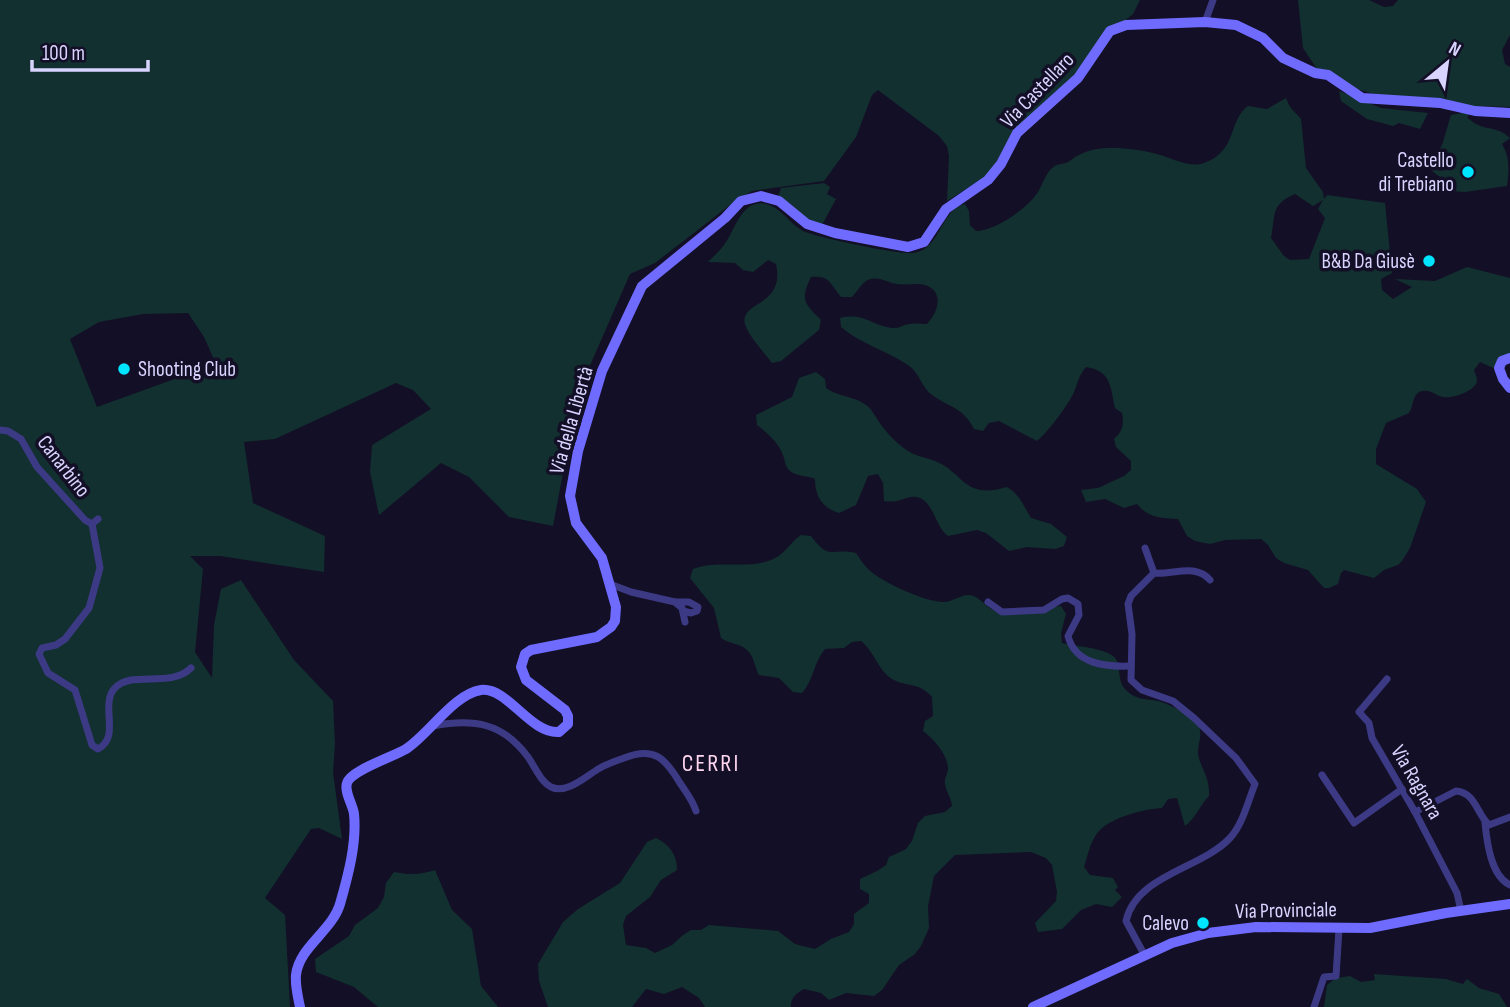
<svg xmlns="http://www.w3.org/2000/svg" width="1510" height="1007" font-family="'Sofia Sans Condensed',sans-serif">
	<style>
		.green { fill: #12302f; fill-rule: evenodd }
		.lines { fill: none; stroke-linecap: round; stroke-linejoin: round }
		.street { stroke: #3d3a85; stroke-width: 7 }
		.secondary { stroke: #6f6bff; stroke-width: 10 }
		.poi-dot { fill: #00e5ff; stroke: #130f26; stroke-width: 2.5 }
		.labels { text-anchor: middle; stroke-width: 7; stroke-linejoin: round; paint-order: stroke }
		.street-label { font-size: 21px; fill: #d9d4ff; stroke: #130f26 }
		.poi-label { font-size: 21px; fill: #d9d4ff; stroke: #130f26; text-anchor: end }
		.quarter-label { font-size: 24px; letter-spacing: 2px; fill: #ffd6f0; stroke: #130f26 }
	</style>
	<rect width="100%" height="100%" fill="#130f26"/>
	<!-- green -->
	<g class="green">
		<path d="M0 0H1140L1133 14 1117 27 985 177 947 201 949 156 947 146 939 136 878 90 872 95 856 137 824 181 752 191 734 202 655 263 630 274 578 393 553 526 509 517 469 477 441 463 379 515 370 472 372 445 431 409 413 390 396 383 275 439 244 442 253 503 325 536 324 572 220 556H190L203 569 195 652 212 678 214 625 221 589 241 580 294 660 333 701 335 744 333 772 342 839 319 828 311 829 265 898 285 915 290 1007H0ZM188 313 204 337 216 364 97 407 70 339 99 322 143 314Z"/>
		<path d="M1298 0H1369L1384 7 1393 6 1398 0H1510V35L1502 50 1505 64 1510 67V107L1478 106 1467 117C1483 133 1496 124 1510 138L1502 144C1510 157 1509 170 1507 186L1465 192 1434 190 1440 177 1428 168 1442 145 1451 115 1472 111 1373 94 1339 83 1317 69 1303 48Z"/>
		<polygon points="1339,91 1381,108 1428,113 1420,129 1399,123 1393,126 1367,119 1341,101"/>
		<path d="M1286 98 1290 107 1301 119 1306 168 1323 192 1324 199 1327 195 1385 203 1392 273 1381 279 1382 290 1393 299 1412 287 1395 279 1435 281 1467 267 1510 278V355L1493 368 1480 362 1474 370C1475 373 1477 377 1477 381 1476 391 1452 399 1443 397 1437 396 1430 389 1422 391 1412 393 1414 406 1409 413L1386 423 1376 449V464L1417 489 1426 502 1410 548 1402 561 1398 565 1384 570 1374 578 1344 570 1341 573 1338 584 1329 588H1324L1308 570 1284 563 1276 558 1268 545 1261 539 1225 540 1210 544 1195 541 1187 536 1178 519C1161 518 1148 518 1137 504L1124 508 1105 499 1086 502 1081 490 1098 488 1124 476 1131 470V461L1116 447 1114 439C1123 431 1124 425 1122 413L1115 408C1110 387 1112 371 1086 367 1079 375 1078 382 1074 392 1069 404 1048 432 1037 441L999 421 989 423 983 431 974 429C963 407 950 408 932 395 921 387 920 373 908 365 887 351 861 344 841 327L840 318C865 312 873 327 894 328 901 328 904 324 910 324 916 323 922 324 927 324 940 310 945 287 919 284 912 284 904 285 897 284 888 283 881 277 871 279 862 281 858 291 852 297H841C830 284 830 275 811 277 800 300 804 303 821 320L819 330 781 361 772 363C765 354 750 337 746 327 735 300 786 309 776 264L768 260 753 272 743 270 735 263 708 262C714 256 721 250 726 242 733 231 738 215 749 207 755 203 763 202 769 205 783 210 790 224 803 231 815 237 900 255 913 253 941 250 940 209 965 204L969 211 970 225 976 231C995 231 1028 208 1038 192 1043 184 1046 171 1055 166 1058 164 1062 164 1066 163 1071 161 1074 157 1079 155 1098 144 1132 148 1153 153 1168 156 1189 169 1204 163 1238 151 1228 120 1248 106L1267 109ZM1295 194 1313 206 1323 200 1318 209 1325 218 1309 259 1290 260 1284 256 1271 238C1276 214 1270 205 1295 194Z"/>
		<path d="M824 183 830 187 827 194 836 199 822 225C808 223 802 215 793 206 789 203 783 200 778 197L781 188Z"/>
		<path d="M816 372 825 379 826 388C839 397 854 396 866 405 872 409 872 412 876 417 882 428 895 442 905 449 914 456 925 457 935 461 965 473 963 500 1007 487 1020 495 1023 505 1031 518L1051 524 1067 537 1064 546 1055 549 1027 547 1009 551 986 533 977 530 948 536C935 527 934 501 917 497 906 495 900 504 884 501L883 483 878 474 868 476 856 505 839 513C822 508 815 496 815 479 807 475 795 477 789 470 785 466 785 460 783 455 778 442 767 433 757 425L756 415 792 397 799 378Z"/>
		<path d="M801 535 811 536C830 562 832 547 856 553 860 559 864 565 869 570 882 582 925 602 943 602 952 602 960 595 969 595 980 596 986 608 996 611 1011 616 1044 608 1061 606L1066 614 1061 633 1062 643C1075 647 1111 647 1117 661 1121 671 1117 682 1127 691 1136 700 1147 699 1158 701 1171 705 1192 715 1199 727 1203 736 1197 745 1198 754 1201 770 1210 776 1209 796 1200 805 1196 818 1185 826L1177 798 1168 799 1162 808C1144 809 1112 817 1099 831 1090 841 1088 855 1084 867L1090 875 1113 878 1118 887 1115 890 1122 897 1112 907 1096 904 1081 910 1062 929 1038 932 1035 923 1056 901 1057 892 1052 865 1046 858 1031 852 955 855 934 876 928 906 929 928 921 946 915 954 899 965 882 990 874 996 846 993 829 1000 821 993 804 989C797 993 790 998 791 1007H705L699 998 682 987 664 994 646 989 632 1007H548L539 981 538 964 563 922 578 909 620 883 647 842 656 838C670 845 677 855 677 870L661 880 650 897 626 916 623 925 626 945 646 948 655 953 672 945 683 935 691 930H701L709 925 778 931 795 944 815 949 831 939 849 932 854 924V914L869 903V894L860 889V879L877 871 886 865 889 857 906 849 912 841 918 823 925 816 945 812 952 806C951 797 946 792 945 784 944 778 948 774 948 768 947 754 934 739 923 731L925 721 933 716 932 697C918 681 908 688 892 679 878 670 874 651 861 641L852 642 844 648 825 649C813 663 814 680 802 693L793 692 779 678 759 675C755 668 754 656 747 650 740 643 729 644 721 638L714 608 690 578 693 569C718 559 745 570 771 560 785 555 790 542 801 535Z"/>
		<path d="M435 870 452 910 472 929 481 986 498 1007H378L354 987 316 972 315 959 349 936 355 925 378 908 384 897 386 883 394 872C409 875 420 875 435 870Z"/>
		<polygon points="1374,974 1446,979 1463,984 1467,979 1479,988 1499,994 1507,1007 1324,1007 1327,985 1336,978 1350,976 1361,982 1375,980"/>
	</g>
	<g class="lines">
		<!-- street -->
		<g class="street">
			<polyline points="1205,22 1213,0"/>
			<polyline points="0,430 8,431 21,439 37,467 85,520 92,524 98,519"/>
			<path d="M92 524 100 568 89 608 65 639 56 645 42 648 39 654 48 673 75 690 92 745 98 749C121 737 100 706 114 689 131 669 170 689 191 668"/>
			<path d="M1145 548 1154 573 1131 596 1128 604 1132 634 1131 680 1142 690 1173 701 1194 718 1236 758 1255 784C1248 801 1243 824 1230 838 1201 869 1136 875 1126 921L1145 956"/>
			<path d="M1154 573C1173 575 1195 563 1210 580"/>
			<polyline points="610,584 631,592 675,602 682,608 685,622"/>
			<polyline points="676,602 689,602 698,607 697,611 691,613 683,611"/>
			<path d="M988 602 1002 612 1044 610 1062 599 1068 598 1078 604 1079 615 1068 636C1075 664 1105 667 1130 666"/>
			<polyline points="1387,679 1359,712 1369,723 1372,738 1415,812 1457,893 1461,911"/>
			<path d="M433 726C474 718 503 723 528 757 535 767 540 781 551 787 567 795 587 775 600 768 607 764 616 761 624 758 654 746 665 758 680 783 686 792 693 801 696 811"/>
			<polyline points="1322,775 1354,823 1402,789"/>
			<path d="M1415 812 1456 791C1476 793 1476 813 1489 825L1510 817"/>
			<path d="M1485 823C1487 843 1491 876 1510 885"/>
			<polyline points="1314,1007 1324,977 1336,976 1339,929"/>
		</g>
		<!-- secondary -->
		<g class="secondary">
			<polyline points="1510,358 1502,361 1499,368 1503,379 1510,388"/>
			<path d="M300 1007C298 997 295 986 296 975 299 947 332 931 340 904 348 876 357 843 354 814 353 805 344 792 347 783 351 770 393 757 406 749 429 734 454 694 481 690 508 687 530 734 559 732L568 724V716L565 710 526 680 521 667 525 654 531 650 597 637 611 627 615 621 616 607 602 558 576 523 570 496 578 451 602 371 642 286 725 218 741 201 761 196 779 201 807 224 835 233 908 247 924 242 946 209 988 180 1001 164 1017 133 1078 78 1110 31 1126 25 1205 22 1236 25 1263 38 1283 58 1315 73 1328 75 1362 98 1440 103 1475 111 1510 113"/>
			<polyline points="1033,1007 1172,943 1208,933 1256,927 1370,928 1446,913 1510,904"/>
		</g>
	</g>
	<!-- markers -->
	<g class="poi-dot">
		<circle cx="1468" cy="172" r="7"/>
		<circle cx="1429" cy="261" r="7"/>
		<circle cx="124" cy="369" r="7"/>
		<circle cx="1203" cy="923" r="7"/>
	</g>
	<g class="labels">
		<!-- street labels -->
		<g class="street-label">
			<text transform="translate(1037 90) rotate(-46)" y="7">Via Castellaro</text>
			<text transform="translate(571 420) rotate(-74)" y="7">Via della Libertà</text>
			<text transform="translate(64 466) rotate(52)" y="7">Canarbino</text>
			<text transform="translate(1417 782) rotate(60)" y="7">Via Ragnara</text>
			<text transform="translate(1286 910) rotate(-1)" y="7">Via Provinciale</text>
		</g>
		<!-- poi labels -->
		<g class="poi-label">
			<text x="1454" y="167">Castello<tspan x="1454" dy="24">di Trebiano</tspan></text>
			<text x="1415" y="268">B&amp;B Da Giusè</text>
			<text x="138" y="376" text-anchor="start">Shooting Club</text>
			<text x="1189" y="930">Calevo</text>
		</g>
		<!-- quarter labels -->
		<g class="quarter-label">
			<text x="711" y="771">CERRI</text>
		</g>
	</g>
	<!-- north arrow -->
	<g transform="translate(1447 63) rotate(29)" stroke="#130f26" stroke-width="5" paint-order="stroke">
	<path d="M0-5L12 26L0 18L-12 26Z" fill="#d9d4ff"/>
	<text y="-10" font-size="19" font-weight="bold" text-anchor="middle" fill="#d9d4ff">N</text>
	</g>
	<!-- scale -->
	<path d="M32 60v10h116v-10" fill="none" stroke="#d9d4ff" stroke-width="3.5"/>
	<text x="42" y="60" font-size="21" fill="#d9d4ff" stroke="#130f26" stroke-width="5" paint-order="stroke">100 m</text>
</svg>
